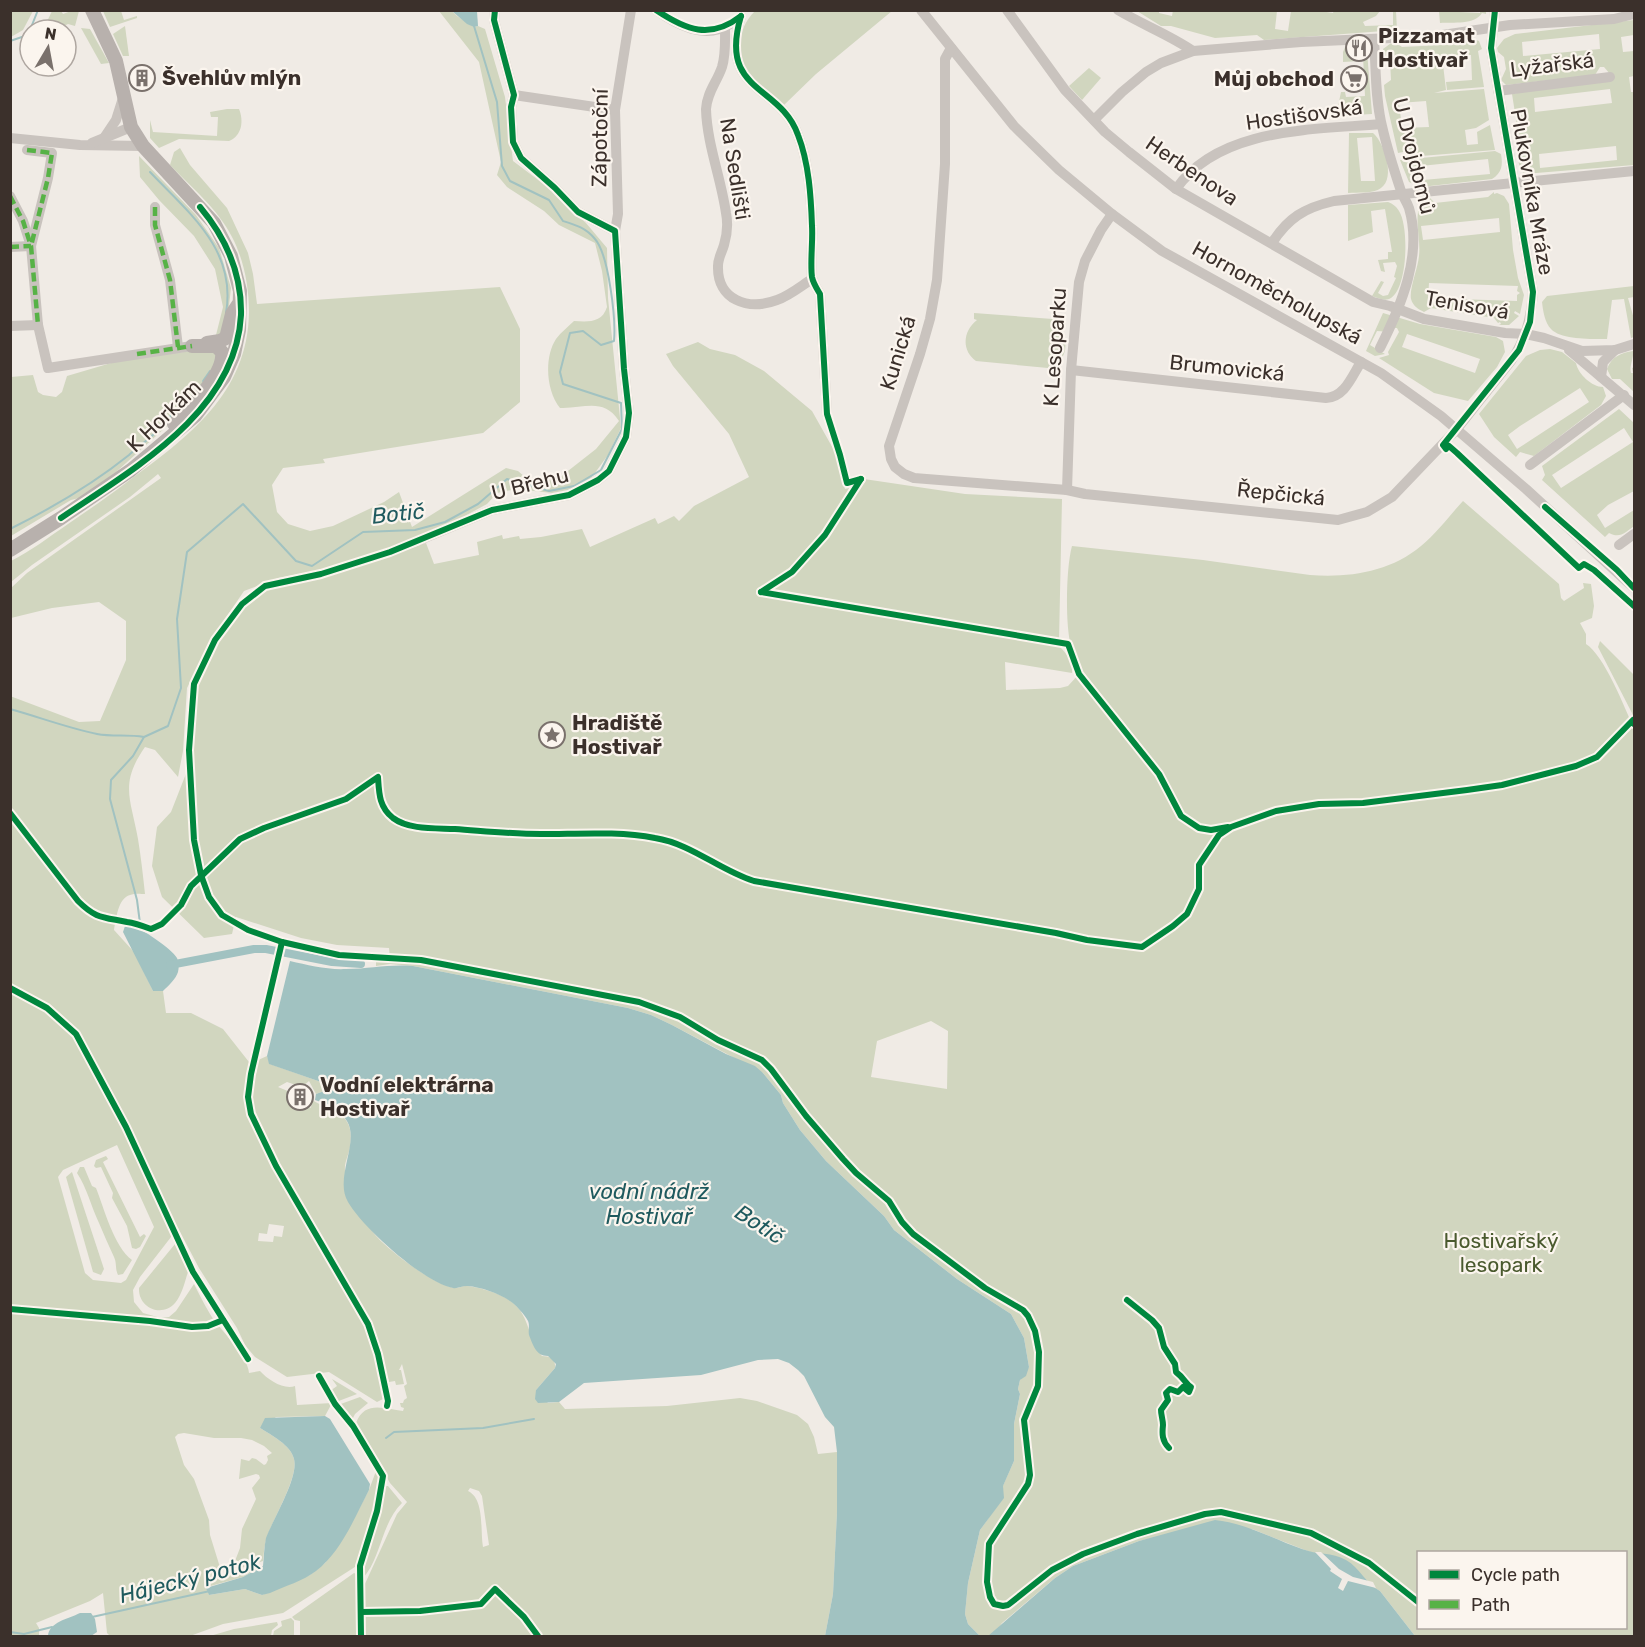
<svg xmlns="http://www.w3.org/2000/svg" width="1645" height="1647" font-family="Rubik,sans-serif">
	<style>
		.green { fill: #d1d6bf; fill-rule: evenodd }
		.water { fill: #a1c2c1 }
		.pier { fill: #f0ebe5 }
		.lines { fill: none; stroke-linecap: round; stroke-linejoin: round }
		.stream { stroke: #a1c2c1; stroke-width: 2 }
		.canal { stroke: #a1c2c1; stroke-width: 8 }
		.minor { stroke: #c9c3be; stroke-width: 10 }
		.major { stroke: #b8b1ad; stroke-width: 14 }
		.quiet { stroke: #57b246; stroke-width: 4.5; stroke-dasharray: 9 4.5; stroke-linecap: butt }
		.cycleway-casing { stroke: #fbf5ee; stroke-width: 10 }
		.cycleway { stroke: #00873e; stroke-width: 6 }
		.labels { text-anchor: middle; stroke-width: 4.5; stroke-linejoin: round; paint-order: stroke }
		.poi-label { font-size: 21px; font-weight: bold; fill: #3b302b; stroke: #fbf5ee; text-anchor: start }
		.street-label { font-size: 21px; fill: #3b302b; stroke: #fbf5ee }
		.park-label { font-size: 21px; fill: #4a5a2e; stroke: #fbf5ee }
		.water-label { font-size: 22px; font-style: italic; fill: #1f5a5e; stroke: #fbf5ee }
	</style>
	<rect width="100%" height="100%" fill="#f0ebe5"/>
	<!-- green -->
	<g class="green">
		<polygon points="11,10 33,11 23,30 11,37"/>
		<polygon points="1173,10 1277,11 1275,29 1288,31 1291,11 1320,11 1333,13 1334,10 1380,11 1376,16 1363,22 1365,26 1393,25 1393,11 1396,11 1397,30 1264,40 1257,35 1215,38 1171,26 1161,26 1137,11 1159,11 1159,13 1172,16"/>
		<polygon points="52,11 61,11 63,14 71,11 79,11 75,26 68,24 56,30 43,30"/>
		<polygon points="103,11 121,11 124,20 137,16 137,18 110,27"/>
		<path d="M439 11H452L457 16 474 27 478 26 485 29 505 97 513 161 545 185 586 223 607 248 608 298 621 428 608 455 589 481 573 489 552 493 516 489 497 493 487 504 450 524 404 543 330 568 278 578 244 591 212 638 187 688 183 751 178 777 155 750 145 747C119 784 131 799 138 839 141 857 143 876 145 894 141 894 135 893 130 895 118 898 116 919 114 930L134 952 153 991H163L166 1013H191L223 1029 249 1062C248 1077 244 1093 247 1108 256 1141 277 1169 294 1198 320 1242 344 1286 369 1330L374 1332 255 1120 250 1096 251 1084 257 1071 254 1070 256 1061 267 1056 270 1064 321 1082 333 1089V1091L327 1090 316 1094 309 1081 302 1087 287 1082 278 1087 295 1094 294 1100 311 1108 312 1100C336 1114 355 1113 350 1147 349 1154 344 1163 345 1170 346 1174 370 1228 373 1232 383 1247 438 1288 456 1288 459 1288 462 1286 465 1286 476 1286 503 1294 512 1302 531 1317 527 1339 542 1356 550 1356 556 1359 555 1368L536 1390 548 1403 559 1402 565 1409 667 1406 740 1398 757 1401 797 1415 808 1424 814 1437 818 1454 837 1452V1512L833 1594 825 1636H540L526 1616 496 1587C485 1590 488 1600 471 1604L470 1606 485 1605 494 1594H499L527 1623 536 1636H362L364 1615 406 1613 405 1610 372 1611 362 1605 364 1586 397 1514 407 1502 390 1483 356 1423C365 1400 384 1409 403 1411L404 1408 401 1407 400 1403H403L404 1400 407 1398 404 1386 407 1384 402 1364 399 1370H401L404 1384 396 1385 395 1381 389 1382 380 1351 376 1352 384 1392 383 1399 377 1402 329 1372 287 1377 255 1357 245 1345 237 1328 199 1268 178 1228 140 1277 133 1290 134 1302 143 1313 161 1318 169 1317 176 1311 194 1284C199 1294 204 1304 210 1314 219 1329 248 1355 249 1373L260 1371C268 1380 284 1390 295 1386L297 1405 332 1403 325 1416 276 1417 260 1428C271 1435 291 1445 294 1459 299 1476 273 1519 267 1537 264 1545 264 1553 263 1561L238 1569 235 1561 240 1548 242 1529 256 1499 252 1488 260 1478 259 1475 256 1474 239 1479 241 1459 249 1461 252 1458 256 1459 264 1465 266 1464 268 1460 267 1456 272 1453 264 1446 252 1440 241 1438H214L184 1433 178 1434 175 1437 184 1465 194 1479 209 1520 210 1535 223 1577 263 1566 243 1577 207 1587 209 1595 245 1589 262 1595 310 1575 325 1563 345 1535 369 1490 376 1471C383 1483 375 1492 377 1504L358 1565 283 1613 223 1624 190 1636H110L107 1633 103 1593 90 1601 36 1623 39 1628V1636H11L10 696 79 722 100 721 126 660V621L99 602 52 608 11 618V588L27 573 161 478 158 474 130 497 32 565 11 582V561C31 551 49 537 68 524 88 510 108 497 127 482 187 438 248 394 249 312 249 287 244 260 232 237 218 209 192 188 170 165L174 152 180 148 190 165 227 208 248 253 253 274 257 304 500 287 520 329V402L483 433 323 459 325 463 283 468 272 485 277 512 288 524 310 531 333 526 384 502 399 492 412 527 506 468 518 471 532 483 559 478 596 449 619 421C603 397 584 409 560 408 546 391 544 357 556 339 561 332 568 327 574 321 588 322 602 323 607 307L602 271 595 243 559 225 544 211 507 187 497 175 501 162 479 62ZM117 1145 154 1227 126 1280 121 1283 93 1280 85 1273 58 1177 63 1170ZM269 1224 284 1226 282 1237 274 1236 273 1242 258 1241 259 1233 267 1234ZM470 1488 479 1491 482 1496 489 1545 483 1547C480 1531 485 1499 468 1491Z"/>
		<path d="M755 11H892L816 74 784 105C774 96 756 86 749 74 736 52 737 29 755 11Z"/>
		<path d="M1439 11 1480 13V11H1486V14L1482 13C1475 25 1453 22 1440 23Z"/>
		<path d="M1634 20V35L1621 37 1623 52 1634 51V76L1629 77 1631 92H1634V165L1524 174C1518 166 1517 160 1521 151L1512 94 1610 74 1604 67H1600L1595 75 1506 85 1501 80 1506 69 1504 57 1498 52 1497 48 1504 39 1515 34ZM1599 34 1600 49 1523 56 1522 42ZM1610 89 1612 103 1535 112 1534 98ZM1616 146 1617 160 1540 168 1539 154Z"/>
		<polygon points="125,26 129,56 123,56 113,34"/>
		<polygon points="81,28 90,29 109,63 101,64"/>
		<path d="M1468 37 1479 41 1482 49 1478 51 1484 87 1447 90 1446 82 1472 80 1471 55 1442 56 1446 90 1434 93 1484 89 1489 120 1476 128 1465 130 1467 145 1478 144 1477 132 1490 125 1495 150 1409 157 1408 151 1398 153 1385 96 1384 85 1391 80 1390 61 1383 56V49L1394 41 1402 47 1462 44ZM1426 101 1429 127 1402 128 1399 103Z"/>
		<polygon points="1346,45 1359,45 1367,51 1372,114 1336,116 1341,92 1345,92 1346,97 1365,96 1363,56 1361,56 1360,61 1343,62 1343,52"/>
		<polygon points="1089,68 1101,78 1082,100 1069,86"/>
		<path d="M227 109H239C244 121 242 136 229 141L179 139 159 148 150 138V120L153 132 217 136 218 117H211L210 112Z"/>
		<path d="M1349 133H1373C1384 142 1396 178 1381 188 1373 194 1358 192 1348 193ZM1372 137 1375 181H1361L1357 138Z"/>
		<path d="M1495 151 1501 154C1503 165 1502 173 1492 179L1421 187 1409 182 1400 160ZM1488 159 1490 174 1412 181 1411 167Z"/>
		<polygon points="139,156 196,215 219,248 231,288 226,333 215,339 223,307 215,269 194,236 159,200 140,177"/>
		<path d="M1494 192V194L1497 193 1504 196 1509 204 1513 250 1518 278 1524 295 1520 314 1515 311 1514 313 1519 316 1509 325H1499L1501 324 1500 322 1498 323 1494 318 1431 308 1424 312C1418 309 1413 306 1411 299 1409 289 1418 268 1419 256 1421 239 1414 221 1420 204L1430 198 1435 203 1488 197ZM1499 218 1500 232 1423 240 1421 226ZM1429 283 1518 286 1517 291 1520 293 1517 295V301L1428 298Z"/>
		<path d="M1388 202C1393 204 1396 206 1399 211 1409 226 1408 287 1391 298 1385 302 1378 298 1372 296L1381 281 1384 282 1378 293 1383 296 1388 295 1396 278 1394 277 1397 266 1395 262 1383 263 1385 272 1381 271 1378 260 1388 259V252H1392L1385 209 1371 211 1373 232 1348 241V205Z"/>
		<path d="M1634 286V297L1628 298 1634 319V337L1631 338 1624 299 1612 300 1607 339C1593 339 1561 340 1551 329 1545 323 1543 311 1542 302L1547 296Z"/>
		<path d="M974 313 1066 320V326L1056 325C1071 339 1068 362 1048 368L976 361C961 350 963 331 977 320L974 319Z"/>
		<path d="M1383 313 1420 324 1496 337 1503 341 1505 352 1497 367 1468 401 1434 393 1379 358 1389 355 1388 352 1399 332 1397 328H1393L1391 332 1377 331 1370 345 1385 354 1375 356 1366 351ZM1407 334 1480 359 1475 373 1402 347Z"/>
		<path d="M698 342 710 349 735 355 764 371 812 411 835 452 845 489 854 487 864 479 965 494 1062 499 1059 641 1057 644C1065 652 1074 661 1072 673L1005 662 1006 690 1060 688 1068 686 1079 674 1087 682 1091 683C1081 672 1075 660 1071 646 1065 625 1066 567 1072 546L1203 560 1310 575C1349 578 1390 572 1421 546 1437 533 1449 516 1463 501L1559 584 1561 598 1564 601 1584 588 1583 583 1591 584 1594 606 1592 618 1580 623 1586 634V644C1604 655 1625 708 1634 729V1636H1415L1380 1591 1310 1552 1252 1529 1157 1537 1139 1541 1073 1566 1055 1578 1002 1623 995 1633 988 1636H980L968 1624 965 1614 968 1583 980 1530 988 1519 1014 1461V1424L1020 1394 1018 1389 1020 1380 1029 1367 1024 1338 1011 1314 957 1279 894 1230 884 1216 826 1161 800 1130 783 1103 781 1095 763 1073 672 1025 651 1015 628 1008 413 966 390 964 376 966V960L390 959 389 948 337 945 301 938 236 917 232 934 204 938 162 897 152 866 157 827 171 812 191 761 195 683 224 630 252 595 266 588 342 572 426 543 434 564 479 555 477 542 502 535 503 539 519 536 520 539 541 537 582 529 590 547 655 518 658 524 674 516 679 521 694 506 749 477 729 434 673 366 666 354ZM931 1021 948 1031 947 1089 871 1077 877 1041ZM1418 1552H1626V1628H1418Z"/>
		<polygon points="212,349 221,358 186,409 116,472 79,498 71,500 11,536 11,377 33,375 38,392 43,395 56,397 62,392 67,376 128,358"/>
		<path d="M1550 349 1562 352 1576 363C1578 374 1592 387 1603 387L1606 396 1601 405 1534 456 1520 452 1516 457 1494 437 1479 414 1526 356 1540 350ZM1580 388 1589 402 1517 449 1508 435 1520 426Z"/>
		<path d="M1633 351C1634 359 1629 365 1631 373H1633L1632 368 1634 367 1633 369 1634 392 1620 379H1612L1607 369C1612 356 1621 353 1633 351Z"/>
		<path d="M1619 409 1634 423V491L1608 505 1597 515 1605 528 1634 510V526C1626 532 1620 539 1609 533L1605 537 1542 480 1545 475 1542 466ZM1624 428 1633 442 1561 488 1552 475Z"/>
		<polygon points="1600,641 1634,675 1634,717 1598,647"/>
		<polygon points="106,1156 108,1159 103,1162 140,1237 144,1234 146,1236 140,1247 136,1249 132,1248 127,1226 112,1198 113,1193 101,1167 96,1168 94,1166 96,1160"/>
		<path d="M80 1167H84L92 1186 96 1188C104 1208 114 1247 132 1260L123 1274 118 1275C115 1269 117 1263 114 1257 109 1246 104 1235 99 1223 91 1206 87 1188 77 1173Z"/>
		<polygon points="72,1172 104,1269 101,1275 93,1272 66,1177"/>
		<path d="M175 1244 188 1272C185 1281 182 1295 175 1303 162 1318 138 1308 139 1288Z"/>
		<polygon points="332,1379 357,1394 336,1402 326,1388 326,1385 330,1391 337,1386"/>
		<polygon points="360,1397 368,1403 355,1414 351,1422 338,1405"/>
		<path d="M384 1486H388L402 1503C381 1523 381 1560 362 1579L361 1569Z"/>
		<polygon points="354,1573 358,1575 358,1636 300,1636 300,1621 295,1620 292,1617"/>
		<polygon points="291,1618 294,1621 294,1636 273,1636 274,1631 282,1626 281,1621"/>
		<polygon points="277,1622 278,1625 272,1630 271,1636 210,1636 234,1629"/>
	</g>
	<!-- water -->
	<g class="water">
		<polygon points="452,11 477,11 478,26 474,27 467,24"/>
		<path d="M130 925C141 928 171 948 177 958 179 962 179 968 178 972 176 979 168 986 163 991H153L123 932 125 926Z"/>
		<path d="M290 961C308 965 327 970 346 969 370 969 388 964 413 966L628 1008 651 1015 672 1025 726 1054 755 1066 763 1073 781 1095 783 1103 800 1130 826 1161 884 1216 894 1230 957 1279 1011 1314 1024 1338 1029 1367 1026 1376 1020 1380 1018 1389 1020 1394 1014 1424V1461L1003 1486 1004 1498 980 1530 968 1583 965 1614 968 1624 980 1636H825L833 1594 837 1512V1452L834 1427 825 1417 804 1376 798 1370 789 1363 778 1359 758 1360 701 1375 584 1383 559 1402 538 1403 535 1399 536 1390 555 1368 556 1364 548 1356C536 1356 533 1345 529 1335 528 1331 530 1325 528 1321 525 1315 515 1304 510 1301 498 1293 481 1287 467 1286 462 1286 457 1289 453 1288 423 1282 363 1228 348 1202 331 1173 372 1128 334 1110L333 1106 315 1100 316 1094 327 1090 332 1091 333 1089 321 1082 269 1064 267 1056Z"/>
		<path d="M325 1416 330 1419 370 1484 369 1490C355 1517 341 1552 316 1571 303 1581 285 1586 270 1593L262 1595 245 1589 209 1595 206 1588 243 1577 263 1566C264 1557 264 1547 266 1538 273 1519 299 1477 294 1459 291 1445 271 1435 260 1428L265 1418Z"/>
		<path d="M1215 1520C1245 1523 1274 1539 1302 1549 1317 1555 1332 1552 1346 1560 1360 1568 1366 1584 1380 1591L1415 1636H988L1055 1578 1073 1566 1139 1541Z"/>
		<path d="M80 1613H91L95 1619 97 1632 91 1636H48C49 1622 68 1619 80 1613Z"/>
	</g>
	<!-- pier -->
	<polygon class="pier" points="1315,1552 1321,1552 1339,1569 1353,1577 1373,1582 1376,1588 1348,1581 1343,1591 1338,1588 1342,1579 1330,1571 1331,1569"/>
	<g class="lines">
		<!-- stream -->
		<g class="stream">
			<polyline points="30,30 38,10"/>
			<polyline points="10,41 25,36 30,31"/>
			<path d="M150 172C189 213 237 250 226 313"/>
			<polyline points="203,381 210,371"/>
			<path d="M10 529C52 508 93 484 129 455 140 445 154 436 164 424 173 414 174 409 187 402"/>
			<path d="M10 709C39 717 68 728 97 734 113 737 128 734 144 737"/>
			<path d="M141 931 137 900 110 799 111 780 133 756 144 737 168 726 181 688 177 619 187 552 243 504 296 561 312 566 363 532 415 530 445 522 478 504 507 479 549 491 574 486 601 470 622 429 621 403 563 384 560 372 570 333 583 331 601 345 614 341C616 320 609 255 595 239 586 228 576 225 563 221L549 200 510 181 502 166 497 102 474 26"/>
			<polyline points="386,1438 394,1432 483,1428 534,1419"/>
			<polyline points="92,1617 210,1591"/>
			<polyline points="10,1632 24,1634 52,1627"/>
		</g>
		<!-- canal -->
		<polyline class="canal" points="170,965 254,949 266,949 332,962 361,964"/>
		<!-- minor -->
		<g class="minor">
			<polyline points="495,10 494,20 514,95 511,107 513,142 521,158 555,188 578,212 615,231"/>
			<path d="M656 10C677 25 705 40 730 24"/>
			<polyline points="921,10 1014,126 1059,170 1112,214 1162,251 1381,373 1441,416 1526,489 1634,588"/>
			<polyline points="1007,10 1065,90 1105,132 1129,152 1176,189 1373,302 1390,306 1424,319 1505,333 1526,334 1544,338 1582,351 1615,350 1634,344"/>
			<path d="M1118 10C1143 25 1170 35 1193 51"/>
			<path d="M741 16C718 93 780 84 798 135 809 163 811 197 812 226 813 242 810 263 812 277 813 283 817 289 820 294L827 414"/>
			<path d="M725 27C725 40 726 54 722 67 717 82 707 92 706 109 707 144 721 178 726 213 728 223 727 235 724 245 722 252 718 258 718 266 717 300 748 311 777 300 789 296 801 286 812 279"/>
			<path d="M1374 39C1376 67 1375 98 1382 126 1387 148 1394 170 1401 191 1403 197 1407 202 1409 208 1423 255 1401 306 1380 348"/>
			<path d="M951 48 945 59V164L937 280 930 319 920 354 889 446 891 459 895 467 904 474 914 478 1067 490 1085 494 1338 520 1367 512 1392 497 1457 429 1511 361C1526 339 1531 319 1533 292L1491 48 1495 10"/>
			<polyline points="1498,91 1610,77"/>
			<polyline points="514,95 615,110"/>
			<polyline points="1094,120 1122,92 1146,72 1161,63 1193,51 1301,42 1436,36 1510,25 1614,19 1634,14"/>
			<polyline points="10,138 80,145 143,146"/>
			<polyline points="104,138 116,120 123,98"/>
			<polyline points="92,143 131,127"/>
			<polyline points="27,150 52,153 48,178 31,246"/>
			<path d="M1176 189C1219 127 1313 130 1381 124"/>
			<polyline points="10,196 23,221 31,246 38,325 48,368 192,346"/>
			<polyline points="155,207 155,225 170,280 178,347"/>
			<path d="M1272 243C1288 218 1304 208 1334 201L1634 171"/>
			<polyline points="10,247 31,246"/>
			<polyline points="10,326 38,325"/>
			<polyline points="1569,350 1634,405"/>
			<path d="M1071 370 1326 398C1345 397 1352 376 1361 362"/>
			<polyline points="1601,377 1603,362 1615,350"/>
			<polyline points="1530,465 1624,395"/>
			<polyline points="1067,490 1071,370 1079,282 1085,261 1101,230 1112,214"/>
			<polyline points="420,540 492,510 569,495 598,480 609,471 626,437 629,413 624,369 615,231 618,214 615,110 631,10"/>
			<polyline points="1619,545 1634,534"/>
		</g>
		<!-- major -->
		<g class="major">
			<polyline points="207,343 220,341 226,338 232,314 238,305"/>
			<path d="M174 424C189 408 225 375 222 352L216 346H192"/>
			<polyline points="10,550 61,518 131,470 195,416 224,377 234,354 239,330 240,291 231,256 214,223 143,146 131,127 116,61 92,10"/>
		</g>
		<!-- quiet -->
		<g class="quiet">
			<polyline points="27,150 52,153 48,178 31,246"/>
			<polyline points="10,196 23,221 31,246 38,325"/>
			<polyline points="155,207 155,225 170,280 178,347"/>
			<polyline points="10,247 31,246"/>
			<polyline points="137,354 192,346"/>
		</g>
		<defs>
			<g id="cycleway">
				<polyline points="495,10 494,20 514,95 511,107 513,142 521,158 555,188 578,212 615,231 624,369 629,413 626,437 609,471 598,480 569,495 492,510 390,552 321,574 265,586 242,604 215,640 194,684 189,750 194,840 201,875 209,897 222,915 248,930 282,942 339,955 421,960 639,1002 680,1017 718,1040 762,1060 771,1069 806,1116 843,1159 856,1173 889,1201 902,1222 913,1234 985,1288 1023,1310 1028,1316 1035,1331 1039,1352 1038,1386 1024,1420 1030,1475 1028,1484 989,1544 987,1582 990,1597 994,1604 1003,1606 1008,1605 1052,1570 1083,1554 1137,1534 1205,1514 1221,1512 1311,1533 1369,1563 1418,1602"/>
				<path d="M656 10C686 30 710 40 741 16"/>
				<polyline points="1495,10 1491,48 1533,292 1530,322 1519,350 1443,445 1446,449 1449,446 1457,453 1579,568 1584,564 1594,570 1634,606"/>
				<path d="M741 16C718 93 780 84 798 135 809 163 811 197 812 226 813 242 810 263 812 277 813 283 817 289 820 294L827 414 840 455 847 483 861 479"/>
				<polyline points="1545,507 1617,570 1634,588"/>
				<path d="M61 518C133 469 236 412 241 315 242 274 226 238 200 207"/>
				<polyline points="761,592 1068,644 1079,674 1159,774 1181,816 1199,828 1211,830 1228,827"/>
				<polyline points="761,592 792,572 825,535 861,479"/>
				<path d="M10 813 78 901C96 919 103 917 127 922 135 923 143 926 151 929L162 924 181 905 191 886 240 839 264 828 346 799 378 777C379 793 379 807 393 818 409 830 436 828 455 829 484 831 512 834 541 834 579 834 618 831 655 838 692 844 719 870 754 881L1056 933 1087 940 1142 947 1173 926 1187 914 1199 889V865L1219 835 1231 827 1276 811 1319 804 1363 803 1467 790 1502 785 1576 766 1597 757 1633 720 1634 724"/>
				<polyline points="282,942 251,1074 248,1097 251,1114 276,1166 368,1324 378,1354 388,1401 387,1406"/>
				<polyline points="10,988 47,1008 76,1034 126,1127 193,1272 248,1359"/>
				<path d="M1127 1300 1152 1320 1159 1328 1164 1347 1175 1364 1176 1372C1184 1378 1186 1384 1191 1387L1189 1392 1183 1387 1178 1392 1170 1389 1166 1393 1168 1400 1161 1410C1161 1415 1163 1420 1163 1425 1162 1434 1162 1441 1169 1448"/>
				<polyline points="10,1309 150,1321 192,1327 208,1326 223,1320"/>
				<polyline points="319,1376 335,1404 353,1426 383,1476 377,1511 360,1566 361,1636"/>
				<polyline points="361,1612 420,1611 481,1604 495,1589 524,1617 538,1636"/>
			</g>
		</defs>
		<!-- cycleway casing -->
		<use href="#cycleway" class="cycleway-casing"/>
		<!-- cycleway -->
		<use href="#cycleway" class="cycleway"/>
	</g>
	<!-- icons -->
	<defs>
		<symbol id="restaurant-ring" viewBox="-11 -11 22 22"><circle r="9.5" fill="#fbf5ee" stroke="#7a716c" stroke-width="1.5"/><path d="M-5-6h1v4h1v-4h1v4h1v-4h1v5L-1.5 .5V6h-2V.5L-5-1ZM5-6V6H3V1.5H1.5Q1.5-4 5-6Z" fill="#7a716c"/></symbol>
		<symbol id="building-ring" viewBox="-11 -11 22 22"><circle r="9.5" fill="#fbf5ee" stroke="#7a716c" stroke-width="1.5"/><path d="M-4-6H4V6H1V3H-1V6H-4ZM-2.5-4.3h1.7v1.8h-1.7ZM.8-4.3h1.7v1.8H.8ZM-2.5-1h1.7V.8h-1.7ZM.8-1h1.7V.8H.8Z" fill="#7a716c"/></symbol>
		<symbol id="supermarket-ring" viewBox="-11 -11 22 22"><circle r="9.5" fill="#fbf5ee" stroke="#7a716c" stroke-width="1.5"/><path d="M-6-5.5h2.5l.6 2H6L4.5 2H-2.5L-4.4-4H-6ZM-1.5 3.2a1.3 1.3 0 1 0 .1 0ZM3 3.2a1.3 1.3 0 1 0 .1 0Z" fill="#7a716c"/></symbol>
		<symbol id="sight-ring" viewBox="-11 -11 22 22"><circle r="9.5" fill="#fbf5ee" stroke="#7a716c" stroke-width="1.5"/><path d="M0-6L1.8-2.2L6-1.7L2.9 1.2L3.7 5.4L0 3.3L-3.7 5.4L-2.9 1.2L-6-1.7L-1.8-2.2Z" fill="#7a716c"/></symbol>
	</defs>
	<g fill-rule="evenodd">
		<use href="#restaurant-ring" x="1344" y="33" width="30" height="30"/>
		<use href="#building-ring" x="127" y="63" width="30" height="30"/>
		<use href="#supermarket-ring" x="1339" y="64" width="30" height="30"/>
		<use href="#sight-ring" x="537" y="720" width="30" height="30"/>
		<use href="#building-ring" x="285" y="1082" width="30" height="30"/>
	</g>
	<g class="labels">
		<!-- poi labels -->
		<g class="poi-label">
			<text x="1378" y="43">Pizzamat<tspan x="1378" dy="24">Hostivař</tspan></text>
			<text x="162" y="85">Švehlův mlýn</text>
			<text x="1334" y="86" text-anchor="end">Můj obchod</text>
			<text x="572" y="730">Hradiště<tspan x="572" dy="24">Hostivař</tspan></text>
			<text x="320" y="1092">Vodní elektrárna<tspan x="320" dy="24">Hostivař</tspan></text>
		</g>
		<!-- street labels -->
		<g class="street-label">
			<text transform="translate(1552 65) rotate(-7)" y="7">Lyžařská</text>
			<text transform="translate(1304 115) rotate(-8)" y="7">Hostišovská</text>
			<text transform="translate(600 138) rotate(-89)" y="7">Zápotoční</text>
			<text transform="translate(1414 156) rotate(76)" y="7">U Dvojdomů</text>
			<text transform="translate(735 169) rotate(81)" y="7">Na Sedlišti</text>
			<text transform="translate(1192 171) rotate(34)" y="7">Herbenova</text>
			<text transform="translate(1532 192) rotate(80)" y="7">Plukovníka Mráze</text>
			<text transform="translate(1277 293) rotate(29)" y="7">Hornoměcholupská</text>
			<text transform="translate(1467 305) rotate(10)" y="7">Tenisová</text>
			<text transform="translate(1055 347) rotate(-86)" y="7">K Lesoparku</text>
			<text transform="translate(898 353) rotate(-73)" y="7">Kunická</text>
			<text transform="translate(1227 368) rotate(6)" y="7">Brumovická</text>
			<text transform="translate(164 416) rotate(-44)" y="7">K Horkám</text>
			<text transform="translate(530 484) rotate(-14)" y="7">U Břehu</text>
			<text transform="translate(1281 494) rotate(6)" y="7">Řepčická</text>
		</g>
		<!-- park labels -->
		<g class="park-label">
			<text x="1501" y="1248">Hostivařský<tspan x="1501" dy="24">lesopark</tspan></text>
		</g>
		<!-- water labels -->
		<g class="water-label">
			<text transform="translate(398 513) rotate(-6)" y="8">Botič</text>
			<text x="649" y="1199">vodní nádrž<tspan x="649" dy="25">Hostivař</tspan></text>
			<text transform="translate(760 1224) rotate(33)" y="8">Botič</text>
			<text transform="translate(190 1578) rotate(-14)" y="8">Hájecký potok</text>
		</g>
	</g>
	<!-- border -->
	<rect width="1645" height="1647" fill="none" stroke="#3b302b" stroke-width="24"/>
	<!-- legend -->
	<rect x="1417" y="1551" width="210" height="78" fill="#fbf5ee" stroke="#aea6a0" stroke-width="1.5"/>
	<rect x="1429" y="1570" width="30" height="9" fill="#00873e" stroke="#aea6a0" stroke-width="1.5"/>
	<text x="1471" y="1581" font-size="18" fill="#3b302b">Cycle path</text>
	<rect x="1429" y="1600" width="30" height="9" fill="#57b246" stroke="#aea6a0" stroke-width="1.5"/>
	<text x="1471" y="1611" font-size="18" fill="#3b302b">Path</text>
	<!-- north arrow -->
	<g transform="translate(48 48) rotate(10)"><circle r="28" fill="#fbf5ee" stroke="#aea6a0" stroke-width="1.5"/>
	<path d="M0-4.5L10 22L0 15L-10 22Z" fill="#7a716c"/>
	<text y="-9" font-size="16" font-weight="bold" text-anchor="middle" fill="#3b302b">N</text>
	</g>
</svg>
